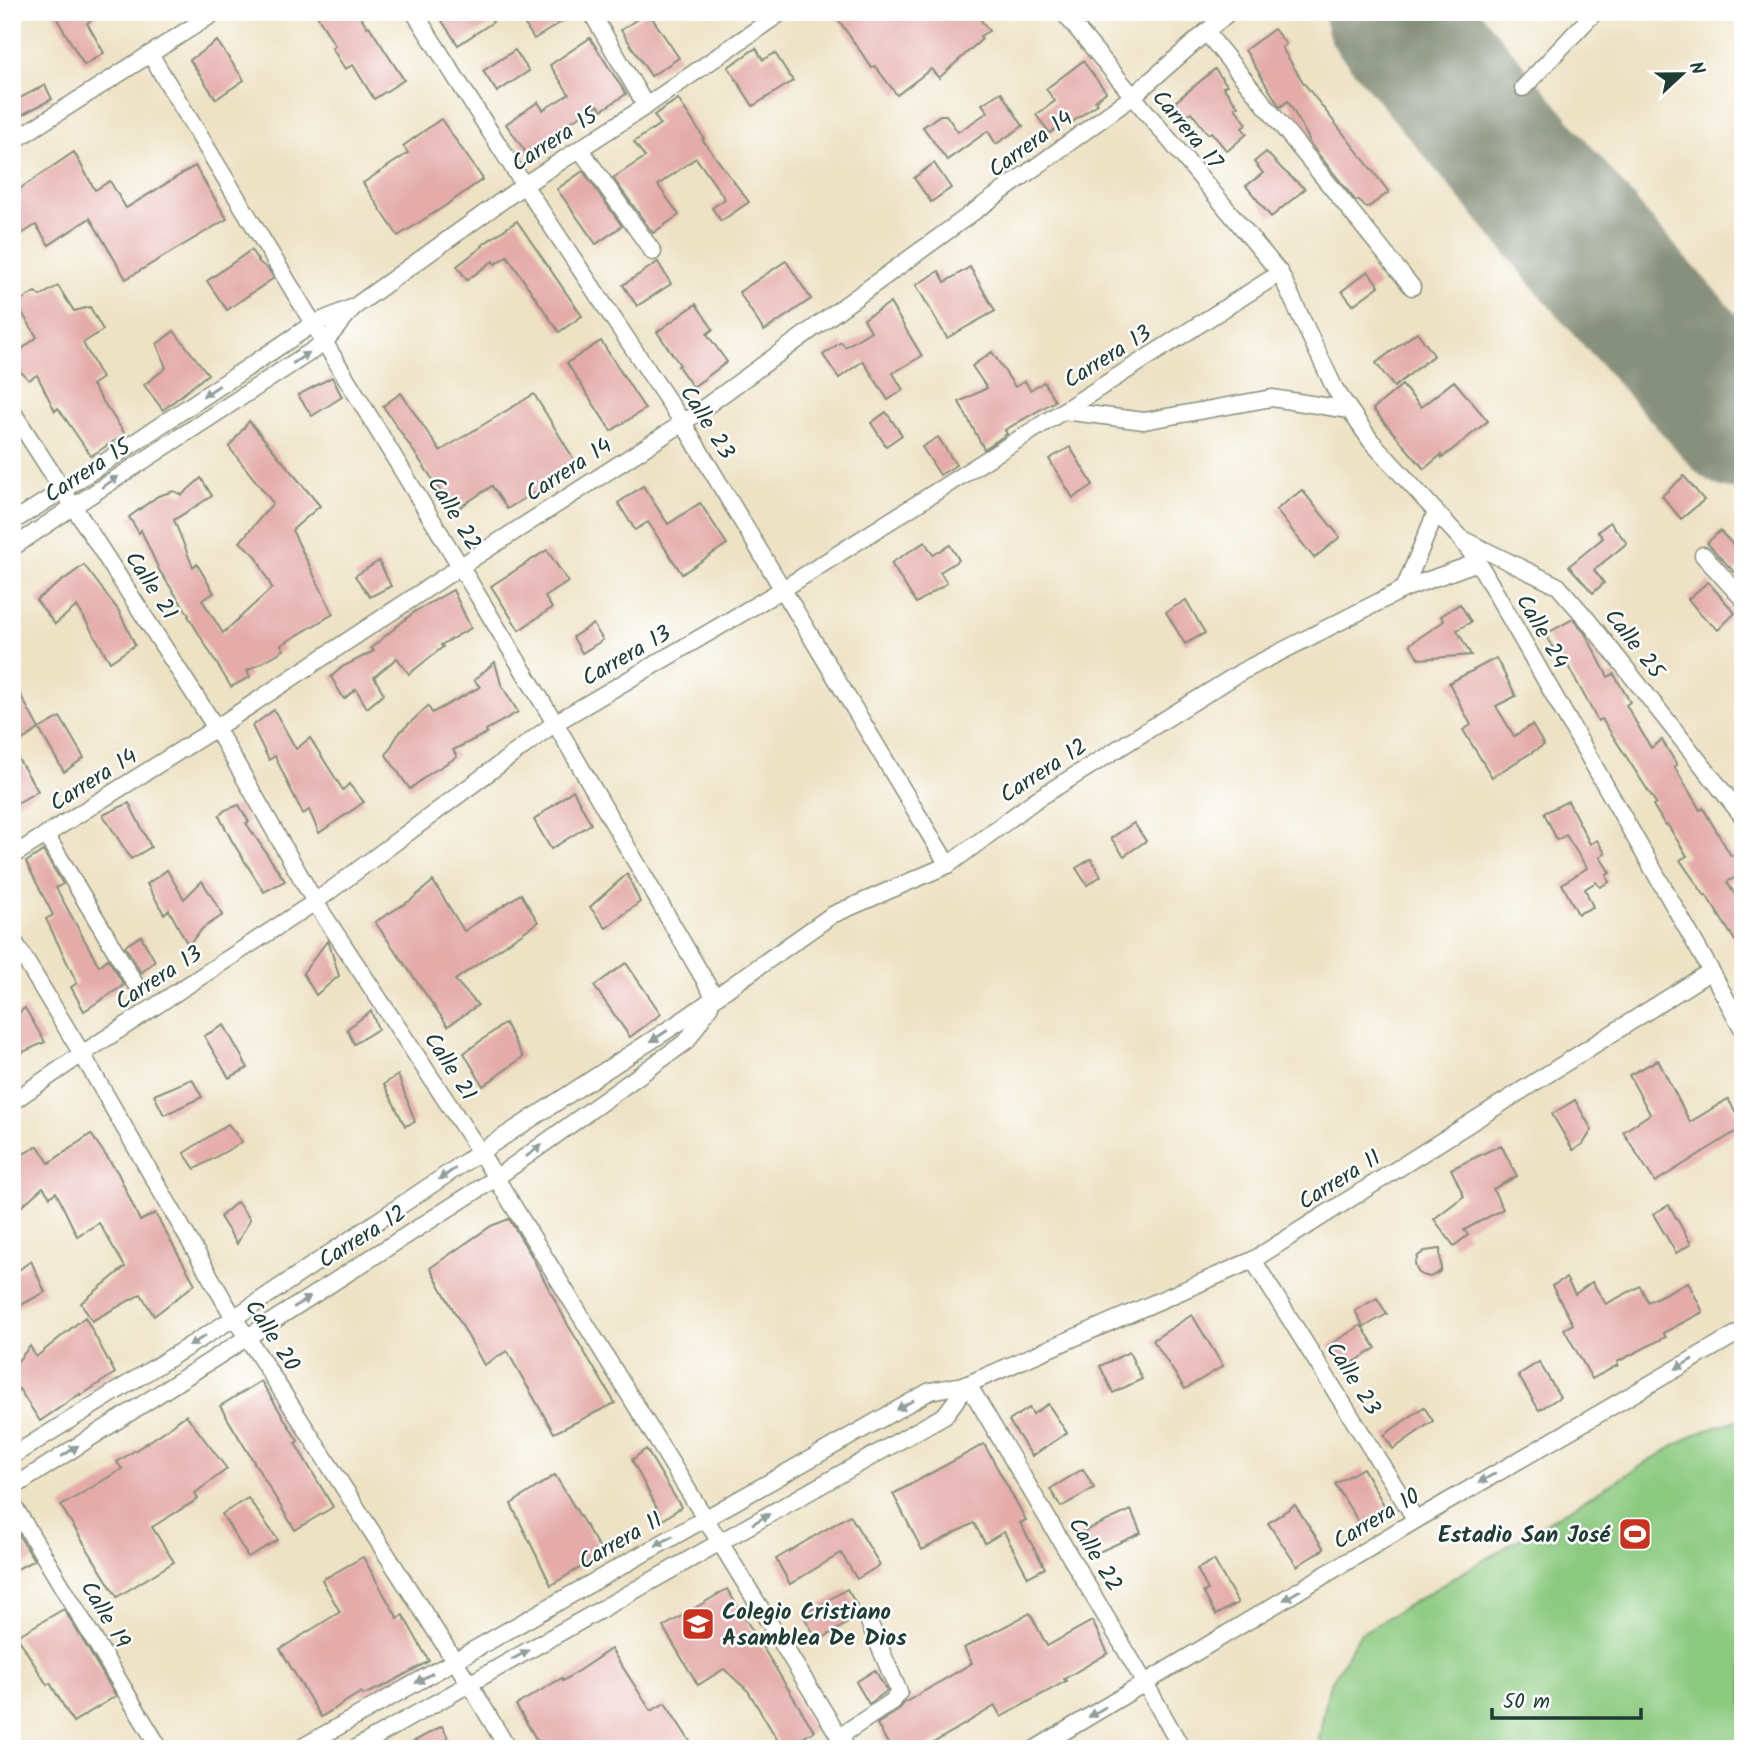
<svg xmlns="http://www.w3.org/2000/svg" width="1755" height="1761" font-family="Kalam,sans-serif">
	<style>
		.green { fill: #8cca80; stroke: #56845a; stroke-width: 2 }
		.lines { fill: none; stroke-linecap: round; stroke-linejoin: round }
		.runway { stroke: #86907c; stroke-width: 135 }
		.building { fill: #e4aba9 }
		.minor-casing { stroke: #86907c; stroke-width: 19 }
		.minor { stroke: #fff; stroke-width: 16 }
		.oneway { fill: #8f9e9a }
		.labels { text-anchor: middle; stroke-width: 5; stroke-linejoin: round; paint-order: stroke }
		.street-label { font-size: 23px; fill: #1f3d34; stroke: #fff }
		.poi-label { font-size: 23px; font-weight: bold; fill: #1f3d34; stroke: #fff; text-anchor: end }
	</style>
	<rect width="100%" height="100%" fill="#fff"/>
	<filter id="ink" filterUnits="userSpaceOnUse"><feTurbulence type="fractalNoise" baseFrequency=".0143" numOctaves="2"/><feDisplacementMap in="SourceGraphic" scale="14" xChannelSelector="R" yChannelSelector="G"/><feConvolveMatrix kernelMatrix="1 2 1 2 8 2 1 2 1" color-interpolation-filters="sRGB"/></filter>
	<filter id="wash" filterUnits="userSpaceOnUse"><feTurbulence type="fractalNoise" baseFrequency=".00686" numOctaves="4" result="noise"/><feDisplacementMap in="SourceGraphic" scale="28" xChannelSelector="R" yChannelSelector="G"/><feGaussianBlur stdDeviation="1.57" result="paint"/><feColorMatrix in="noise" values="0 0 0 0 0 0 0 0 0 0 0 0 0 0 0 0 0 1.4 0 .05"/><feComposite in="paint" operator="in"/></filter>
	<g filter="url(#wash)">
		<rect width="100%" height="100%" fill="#eee2c4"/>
		<!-- green -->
		<polygon class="green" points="1743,1418 1743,1749 1317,1749 1329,1686 1360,1634 1693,1435"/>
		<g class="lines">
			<!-- runway -->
			<polyline class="runway" points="1392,12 1604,267 1743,423"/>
		</g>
		<g id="blocks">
			<!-- building -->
			<g class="building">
				<polygon points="53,12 104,12 87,23 104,53 84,65"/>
				<polygon points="315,12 358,12 367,27 369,26 404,80 374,99 353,65 345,69 332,48 335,46"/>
				<polygon points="454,12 486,12 493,22 458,45 442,21"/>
				<polygon points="530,12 578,12 534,39 521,18"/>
				<polygon points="648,12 679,58 651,76 621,30"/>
				<polygon points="833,12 975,12 989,31 980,36 982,39 939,78 931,69 897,95 875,66 872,68"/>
				<polygon points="1274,29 1286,44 1282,48 1303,82 1389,192 1367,208 1358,200 1356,201 1308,141 1309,139 1288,101 1280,107 1245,50"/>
				<polygon points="590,38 626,94 602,110 598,105 557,130 558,132 527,154 506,124 538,102 543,110 569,94 550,65"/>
				<polygon points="217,41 244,80 216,99 190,60"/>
				<polygon points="756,48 763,60 775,53 793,81 753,106 728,67"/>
				<polygon points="515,50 529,71 497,92 483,71"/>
				<polygon points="1083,61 1106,92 1095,101 1097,104 1071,123 1068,119 1050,133 1036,115 1055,101 1046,89"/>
				<polygon points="1215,69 1227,85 1223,87 1238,106 1235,108 1247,124 1242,128 1247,134 1227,151 1211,132 1208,134 1191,112 1180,121 1169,107"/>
				<polygon points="45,85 52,99 12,120 12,102"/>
				<polygon points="1001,92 1023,126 996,144 988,131 947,160 923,127 940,115 946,115 958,132 988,112 982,104"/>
				<polygon points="678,99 704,138 702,139 749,202 721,221 712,208 725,199 696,158 658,185 679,215 653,233 613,178 645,157 634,142 660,124 654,115"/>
				<polygon points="441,119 483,179 445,206 398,236 363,183 408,153 403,146"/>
				<polygon points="74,152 95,190 110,181 126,208 195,166 227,219 126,279 90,218 49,245 36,225 12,240 12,194"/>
				<polygon points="1266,152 1283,170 1305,189 1271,217 1246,186 1263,173 1254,162"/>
				<polygon points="934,163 951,188 931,202 914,178"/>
				<polygon points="583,171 622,226 596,244 557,189"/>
				<polygon points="517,221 582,316 559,332 507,256 495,264 493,261 467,280 457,266 483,246 482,245"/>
				<polygon points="251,250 259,262 268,269 274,278 227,310 207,281"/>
				<polygon points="786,261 811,299 764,331 739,292"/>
				<polygon points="658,262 671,284 637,306 623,285"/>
				<polygon points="970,267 995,311 947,338 916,285 939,271 945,282"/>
				<polygon points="1368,271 1379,286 1353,305 1342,291"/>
				<polygon points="58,286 74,311 90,307 103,330 83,343 102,378 92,385 125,434 91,456 58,408 55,411 37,375 29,380 12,363 12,357 37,337 16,303 35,292 40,296"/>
				<polygon points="890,303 922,356 893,373 903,390 888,400 863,361 839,378 823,355 841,342 845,347 871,331 864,319"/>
				<polygon points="696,304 713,329 707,334 727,362 693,387 678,366 680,365 657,332"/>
				<polygon points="174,331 208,374 163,410 144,385 166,368 157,344"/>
				<polygon points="1417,332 1434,355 1394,387 1376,363"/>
				<polygon points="601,341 645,409 611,431 567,363"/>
				<polygon points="992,352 1015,387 1025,381 1030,390 1044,382 1055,401 1005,430 1007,434 984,449 959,402 987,388 972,366"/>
				<polygon points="332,377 342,397 312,416 298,395"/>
				<polygon points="1454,381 1488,421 1442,458 1441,455 1424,469 1373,409 1402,385 1421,407"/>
				<polygon points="401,393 440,451 534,394 578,466 507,509 492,486 454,511 383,406"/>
				<polygon points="886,412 902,435 886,446 871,423"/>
				<polygon points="249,421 320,506 292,530 333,614 281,645 284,650 247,671 250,677 231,687 188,616 189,615 159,570 141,530 139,533 129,517 158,496 174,491 182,495 201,478 212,496 174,520 193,567 197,564 214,593 202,600 223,633 272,588 256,556 240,542 273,503 229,447"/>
				<polygon points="938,437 956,465 940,475 922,447"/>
				<polygon points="1070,447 1093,485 1073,498 1049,459"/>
				<polygon points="1684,476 1704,500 1681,519 1662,496"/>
				<polygon points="643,486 668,524 700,503 727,544 682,574 648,522 635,530 618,503"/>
				<polygon points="1302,490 1340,537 1314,558 1276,510"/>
				<polygon points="1610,522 1627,543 1594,570 1604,583 1593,593 1569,566 1603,538 1598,532"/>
				<polygon points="1720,531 1743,555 1743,566 1734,572 1707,543"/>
				<polygon points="925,542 933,555 950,545 959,560 940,572 947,583 916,603 891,563"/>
				<polygon points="547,550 568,582 545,597 552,608 519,630 491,586"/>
				<polygon points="379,561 391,586 370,597 355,576"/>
				<polygon points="84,565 119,611 135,645 110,662 77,606 55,624 36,600"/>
				<polygon points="1708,582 1735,613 1718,630 1701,615 1688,599"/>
				<polygon points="453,590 471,628 441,645 443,647 409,674 397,658 374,677 384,694 367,708 356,689 344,699 331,677 342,667 374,651 371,648 414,612"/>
				<polygon points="1186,600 1205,633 1185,644 1166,612"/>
				<polygon points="1460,604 1471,622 1457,630 1471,655 1419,659 1410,644 1444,621 1441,616"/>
				<polygon points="1573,619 1585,633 1608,677 1614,674 1630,702 1626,705 1651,748 1662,740 1677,765 1674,766 1700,810 1703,808 1731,856 1743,849 1743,873 1727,882 1743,907 1743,953 1706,895 1705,896 1680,860 1687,856 1667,824 1665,825 1653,805 1656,803 1602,719 1598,721 1567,664 1563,666 1546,634"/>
				<polygon points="593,624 603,640 582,653 573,637"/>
				<polygon points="1496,658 1516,696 1496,706 1514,736 1532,725 1544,745 1492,777 1463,730 1471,725 1449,683"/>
				<polygon points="495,662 501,684 518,712 486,730 487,733 453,750 457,757 429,774 410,789 386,755 399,733 428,706 432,713 480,687 474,680"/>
				<polygon points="12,679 39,729 12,747"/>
				<polygon points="274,710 296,749 310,738 343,790 349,784 364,802 319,833 309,810 303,814 289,786 275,756 269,760 252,726"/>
				<polygon points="60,717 84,758 64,772 39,729"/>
				<polygon points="12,749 38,791 12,806"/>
				<polygon points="573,790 591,824 551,849 534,820"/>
				<polygon points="1568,801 1590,844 1597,840 1605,853 1600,857 1610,873 1606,875 1609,882 1600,887 1596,882 1585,889 1593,907 1578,914 1562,884 1587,868 1566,835 1557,840 1544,813"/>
				<polygon points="129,803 151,847 131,859 103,815"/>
				<polygon points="239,805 249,822 246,823 285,881 264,892 232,841 219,816 225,810"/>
				<polygon points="1134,823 1146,841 1124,856 1111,838"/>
				<polygon points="43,851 63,884 56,888 99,966 108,959 124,985 84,1011 71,987 77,983 46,919 53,915 26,862"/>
				<polygon points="1091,859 1101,876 1087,885 1076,868"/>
				<polygon points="167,870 184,899 202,881 223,915 203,928 188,945 169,910 164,914 147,884"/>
				<polygon points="627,874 640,902 606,928 590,907"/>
				<polygon points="433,881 464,931 521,894 538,922 455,980 478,1005 448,1026 375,922 411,900"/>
				<polygon points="141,936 155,961 141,973 125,946"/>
				<polygon points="328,940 339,976 316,995 303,973"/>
				<polygon points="626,963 661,1014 630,1037 594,986"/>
				<polygon points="25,1008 45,1042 12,1057 12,1018"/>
				<polygon points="371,1011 378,1029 354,1044 347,1029"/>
				<polygon points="505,1023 523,1057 483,1086 464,1053"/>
				<polygon points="224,1025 248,1068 229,1078 204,1036"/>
				<polygon points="1658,1060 1690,1122 1728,1099 1743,1125 1743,1127 1655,1182 1623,1132 1650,1114 1629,1075"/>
				<polygon points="398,1075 415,1122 405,1126 384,1084"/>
				<polygon points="192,1079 202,1097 164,1115 154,1095"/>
				<polygon points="1575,1100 1592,1130 1583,1144 1573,1150 1552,1114"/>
				<polygon points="228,1124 242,1142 195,1169 184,1153"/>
				<polygon points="91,1134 118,1173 140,1221 155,1213 195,1284 154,1316 141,1294 92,1321 81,1303 125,1267 99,1223 77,1236 56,1192 50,1197 43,1187 12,1215 12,1166 23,1154 38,1146 49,1163"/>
				<polygon points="1501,1145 1517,1176 1493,1189 1503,1209 1464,1230 1468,1235 1454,1246 1434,1219 1464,1196 1451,1169"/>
				<polygon points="237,1202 250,1219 237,1244 220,1217"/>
				<polygon points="1669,1205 1691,1244 1676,1253 1653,1214"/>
				<polygon points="509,1219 531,1255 568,1325 615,1403 554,1433 507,1351 484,1365 430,1268 491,1226"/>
				<polygon points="1440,1249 1441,1270 1438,1273 1430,1277 1422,1275 1418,1272 1415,1264 1418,1256 1425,1251"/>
				<polygon points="31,1261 45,1292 12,1310 12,1275"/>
				<polygon points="1566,1278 1575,1294 1592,1282 1606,1304 1640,1286 1648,1302 1688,1282 1703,1312 1663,1333 1666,1337 1617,1362 1618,1365 1592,1379 1564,1329 1573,1324 1552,1286"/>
				<polygon points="1377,1298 1387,1314 1364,1327 1355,1311"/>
				<polygon points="1192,1315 1223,1366 1185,1389 1153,1340"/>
				<polygon points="85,1317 115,1373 80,1396 80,1394 40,1421 19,1389 12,1394 12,1368 30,1346 36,1357"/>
				<polygon points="1361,1325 1376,1348 1343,1369 1328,1346"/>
				<polygon points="1129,1352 1142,1379 1113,1393 1100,1366"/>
				<polygon points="1539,1362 1560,1397 1539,1410 1518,1375"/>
				<polygon points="261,1381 298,1441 295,1443 333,1507 295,1530 220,1406"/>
				<polygon points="1048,1404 1067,1433 1032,1456 1009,1421 1029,1408 1033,1414"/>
				<polygon points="1424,1407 1433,1421 1393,1449 1384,1435"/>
				<polygon points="186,1415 227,1469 195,1493 198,1499 152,1527 174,1562 117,1597 61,1506 122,1469 117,1462 159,1435"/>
				<polygon points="984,1444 1026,1520 1020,1523 1045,1568 1028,1577 1004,1532 985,1543 974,1523 922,1550 893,1494"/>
				<polygon points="646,1449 681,1507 663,1520 632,1460"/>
				<polygon points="1363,1468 1389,1514 1363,1529 1335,1484"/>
				<polygon points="1083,1469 1094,1488 1061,1507 1050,1489"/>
				<polygon points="555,1475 603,1554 551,1585 511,1504"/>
				<polygon points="248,1498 278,1540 248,1557 222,1514"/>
				<polygon points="1295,1505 1324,1549 1297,1566 1268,1523"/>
				<polygon points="1131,1510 1141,1533 1090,1556 1080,1533"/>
				<polygon points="850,1515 880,1565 857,1579 841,1553 790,1584 776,1559"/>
				<polygon points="12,1524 34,1560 12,1572"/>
				<polygon points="363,1557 398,1619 403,1615 429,1661 384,1686 363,1695 361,1692 321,1717 280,1649 340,1612 322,1580"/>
				<polygon points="1214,1560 1238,1603 1216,1615 1203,1592 1208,1590 1197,1569"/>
				<polygon points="727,1589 814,1731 785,1749 783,1749 748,1691 724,1669 698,1685 663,1627"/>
				<polygon points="847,1589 862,1614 818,1641 803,1615"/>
				<polygon points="64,1609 116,1696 73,1722 50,1683 47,1685 17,1636"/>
				<polygon points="1030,1613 1047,1646 1092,1621 1108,1653 1064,1679 1066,1681 1001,1717 995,1706 923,1749 891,1749 877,1724 899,1710 904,1703 972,1663 964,1648"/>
				<polygon points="611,1649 651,1711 665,1703 695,1749 542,1749 516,1705 562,1678 563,1681"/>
				<polygon points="875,1670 887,1691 869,1704 856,1682"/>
				<polygon points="442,1726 454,1749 400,1749"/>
			</g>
		</g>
	</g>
	<g filter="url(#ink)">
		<use href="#blocks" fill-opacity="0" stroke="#86907c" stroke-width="2"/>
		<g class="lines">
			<defs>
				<g id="minor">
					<polyline points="414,12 524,185 683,423 948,865"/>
					<polyline points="591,12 646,106"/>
					<polyline points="1063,12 1280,273 1335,389 1371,441 1460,538 1478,562 1711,971 1743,1030"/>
					<polyline points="1206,32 1412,287"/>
					<polyline points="150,54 555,723 715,998"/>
					<polyline points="1523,88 1595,12"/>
					<polyline points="12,142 216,12"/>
					<polyline points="580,149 653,252"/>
					<polyline points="12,411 216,728 315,902 480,1152 847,1749"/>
					<polyline points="1063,411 1144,421 1272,398 1349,410"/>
					<polyline points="12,522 63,490 313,324 354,307 524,185 646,106 782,12"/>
					<polyline points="1462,539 1558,586 1586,618 1743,817"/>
					<polyline points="12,548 74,506 324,343 352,309"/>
					<polyline points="1703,555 1743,599"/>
					<polyline points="1404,589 1436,512"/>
					<polyline points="46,835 134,982"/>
					<polyline points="12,856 216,728 461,566 683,423 1132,97 1229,12"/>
					<polyline points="12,938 82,1054 234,1318 247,1337 469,1683 508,1749"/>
					<polyline points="12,1102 82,1054 315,902 555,723 783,589 1280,273"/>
					<polyline points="1253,1260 1416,1520"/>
					<polyline points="968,1384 1145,1683 1182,1749"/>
					<polyline points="12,1456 234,1318 480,1152 683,1020 832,915 948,865 1034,801 1241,672 1404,589 1478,562"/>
					<polyline points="12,1488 496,1178 687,1041 710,1006"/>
					<polyline points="12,1503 160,1749"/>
					<polyline points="840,1736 893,1701 899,1692 869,1622"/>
					<polyline points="299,1749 930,1391 968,1384 1253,1260 1711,971"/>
					<polyline points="354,1749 945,1415 968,1384"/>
					<polyline points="1035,1749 1416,1520 1743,1330"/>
				</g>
			</defs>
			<!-- minor casing -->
			<use href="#minor" class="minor-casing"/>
			<!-- minor -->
			<use href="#minor" class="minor"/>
		</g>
		<!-- one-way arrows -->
		<defs><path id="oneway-solid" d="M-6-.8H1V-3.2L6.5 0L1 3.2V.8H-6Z" transform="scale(1.75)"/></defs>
		<g class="oneway">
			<use href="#oneway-solid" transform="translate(301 358) rotate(-33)"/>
			<use href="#oneway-solid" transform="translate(211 391) rotate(146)"/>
			<use href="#oneway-solid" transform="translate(110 482) rotate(-33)"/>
			<use href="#oneway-solid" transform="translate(659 1036) rotate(147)"/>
			<use href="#oneway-solid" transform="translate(534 1151) rotate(-36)"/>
			<use href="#oneway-solid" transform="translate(447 1174) rotate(146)"/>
			<use href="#oneway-solid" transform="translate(302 1302) rotate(-33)"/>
			<use href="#oneway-solid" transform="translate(197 1341) rotate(148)"/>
			<use href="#oneway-solid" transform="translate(1684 1364) rotate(150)"/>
			<use href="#oneway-solid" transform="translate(905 1405) rotate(150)"/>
			<use href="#oneway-solid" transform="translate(70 1451) rotate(-33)"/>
			<use href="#oneway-solid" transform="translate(1487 1478) rotate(150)"/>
			<use href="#oneway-solid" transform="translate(761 1519) rotate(-30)"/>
			<use href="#oneway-solid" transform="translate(664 1541) rotate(150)"/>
			<use href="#oneway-solid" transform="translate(1292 1595) rotate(149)"/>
			<use href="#oneway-solid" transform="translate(520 1655) rotate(-29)"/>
			<use href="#oneway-solid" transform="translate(424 1678) rotate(150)"/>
			<use href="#oneway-solid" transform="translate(1097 1712) rotate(149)"/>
		</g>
	</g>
	<!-- icons -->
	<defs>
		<symbol id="stadium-square" viewBox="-11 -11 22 22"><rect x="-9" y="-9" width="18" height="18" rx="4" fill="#c8321e" stroke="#fff"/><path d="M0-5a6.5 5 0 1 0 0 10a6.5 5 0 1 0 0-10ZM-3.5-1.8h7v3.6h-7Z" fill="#fff"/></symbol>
		<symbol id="school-square" viewBox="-11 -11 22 22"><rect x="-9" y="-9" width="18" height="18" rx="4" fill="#c8321e" stroke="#fff"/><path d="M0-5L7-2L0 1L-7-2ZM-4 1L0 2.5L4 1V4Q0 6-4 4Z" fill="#fff"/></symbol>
	</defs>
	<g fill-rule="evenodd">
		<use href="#stadium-square" x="1616" y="1515" width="38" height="38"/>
		<use href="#school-square" x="679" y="1605" width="38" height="38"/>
	</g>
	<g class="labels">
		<!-- street labels -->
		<g class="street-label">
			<text transform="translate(1188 129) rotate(50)" y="8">Carrera 17</text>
			<text transform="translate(554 139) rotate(-33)" y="8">Carrera 15</text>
			<text transform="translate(1030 143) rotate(-36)" y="8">Carrera 14</text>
			<text transform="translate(1107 356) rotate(-32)" y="8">Carrera 13</text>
			<text transform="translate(708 422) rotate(58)" y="8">Calle 23</text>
			<text transform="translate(568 469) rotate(-33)" y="8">Carrera 14</text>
			<text transform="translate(87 470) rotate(-33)" y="8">Carrera 15</text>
			<text transform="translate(455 513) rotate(59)" y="8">Calle 22</text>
			<text transform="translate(152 585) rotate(57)" y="8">Calle 21</text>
			<text transform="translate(1543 631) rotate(60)" y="8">Calle 24</text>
			<text transform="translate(1635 643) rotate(52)" y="8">Calle 25</text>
			<text transform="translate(626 655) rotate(-30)" y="8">Carrera 13</text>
			<text transform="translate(1043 770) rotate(-33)" y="8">Carrera 12</text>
			<text transform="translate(93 779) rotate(-32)" y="8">Carrera 14</text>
			<text transform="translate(158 977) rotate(-33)" y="8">Carrera 13</text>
			<text transform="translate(451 1066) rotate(57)" y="8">Calle 21</text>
			<text transform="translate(1339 1179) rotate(-32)" y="8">Carrera 11</text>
			<text transform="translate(362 1236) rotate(-32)" y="8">Carrera 12</text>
			<text transform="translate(273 1335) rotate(57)" y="8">Calle 20</text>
			<text transform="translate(1354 1378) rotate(58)" y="8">Calle 23</text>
			<text transform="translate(1376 1518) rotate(-31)" y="8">Carrera 10</text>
			<text transform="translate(620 1540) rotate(-30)" y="8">Carrera 11</text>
			<text transform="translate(1096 1554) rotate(59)" y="8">Calle 22</text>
			<text transform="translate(106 1614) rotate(59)" y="8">Calle 19</text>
		</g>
		<!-- poi labels -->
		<g class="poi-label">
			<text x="1610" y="1542">Estadio San José</text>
			<text x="722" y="1619" text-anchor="start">Colegio Cristiano<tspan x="722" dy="26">Asamblea De Dios</tspan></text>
		</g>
	</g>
	<!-- margin -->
	<rect width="1755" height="1761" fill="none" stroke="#fff" stroke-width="42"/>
	<!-- north arrow -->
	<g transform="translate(1682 74) rotate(68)" stroke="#ffffff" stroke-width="5" paint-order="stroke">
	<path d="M0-5L12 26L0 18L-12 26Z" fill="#1f3d34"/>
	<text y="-10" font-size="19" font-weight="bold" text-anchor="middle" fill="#1f3d34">N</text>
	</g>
	<!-- scale -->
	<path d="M1492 1708v10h149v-10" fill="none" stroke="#1f3d34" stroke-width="3.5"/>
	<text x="1503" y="1708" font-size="21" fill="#1f3d34" stroke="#ffffff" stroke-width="5" paint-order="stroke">50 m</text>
</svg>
